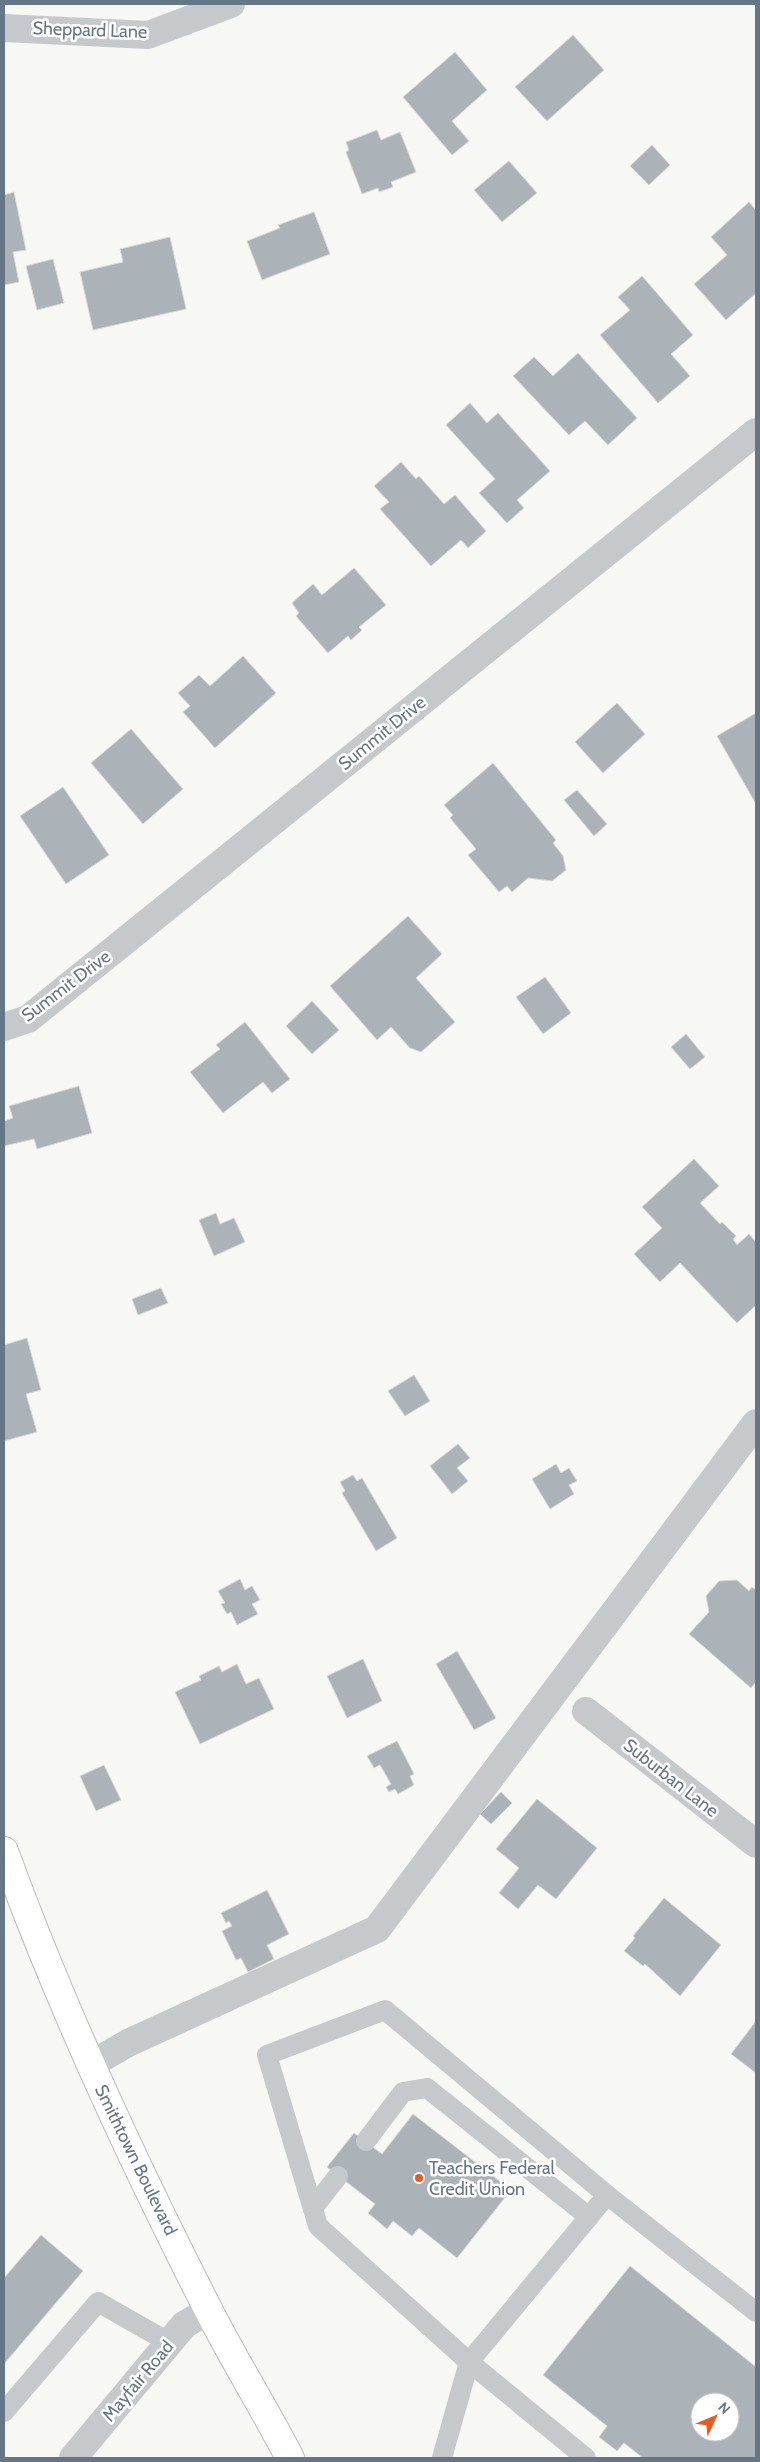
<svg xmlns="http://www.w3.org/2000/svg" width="760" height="2462" font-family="Cabin,sans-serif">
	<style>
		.building { fill: #abb3b9; stroke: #d9d9d6; fill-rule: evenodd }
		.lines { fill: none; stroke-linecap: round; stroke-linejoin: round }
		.primary-casing { stroke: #b8bcc0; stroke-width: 30 }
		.service { stroke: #c5c9cc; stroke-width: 20 }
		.minor { stroke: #c5c9cc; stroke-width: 28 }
		.primary { stroke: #fff; stroke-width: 28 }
		.poi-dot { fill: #e85b23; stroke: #fff; stroke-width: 2 }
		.labels { text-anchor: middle; stroke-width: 5; stroke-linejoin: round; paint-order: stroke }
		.street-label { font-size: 18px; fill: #657686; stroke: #fff }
		.poi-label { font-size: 18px; fill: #657686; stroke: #fff; text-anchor: start }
	</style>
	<rect width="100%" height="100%" fill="#f7f7f4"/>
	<!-- building -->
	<g class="building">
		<polygon points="573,35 604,70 547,121 515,87"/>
		<polygon points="455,52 487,90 452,121 469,141 452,155 403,97"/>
		<polygon points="377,130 381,140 400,132 416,172 391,182 393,187 379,192 378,188 362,194 346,152 349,150 346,142"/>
		<polygon points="652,145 670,165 649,185 630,166"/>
		<polygon points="509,161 537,193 502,222 474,190"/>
		<polygon points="14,192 26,250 13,252 19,282 4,285 4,195"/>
		<polygon points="749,202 756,210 756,293 726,320 694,284 727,255 711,237"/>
		<polygon points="314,212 330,254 262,280 247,241 280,228 278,225"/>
		<polygon points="170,237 186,309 93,330 80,272 123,262 120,249"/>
		<polygon points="53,259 64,303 37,310 26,266"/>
		<polygon points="642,276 693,335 671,354 690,376 658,403 600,335 630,310 618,297"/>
		<polygon points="578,353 637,418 608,445 585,421 569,435 513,376 534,357 553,376"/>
		<polygon points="470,403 487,423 498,413 550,471 517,500 524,508 507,523 479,493 495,479 446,425"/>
		<polygon points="401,462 416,479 419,476 444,504 455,495 486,531 468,548 461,540 431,566 380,509 389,502 374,486"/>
		<polygon points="354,568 386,605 359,627 362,630 351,640 348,636 328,653 296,616 299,613 292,603 313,584 322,595"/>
		<polygon points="243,656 276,693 215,748 183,712 190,706 178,693 199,675 210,686"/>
		<polygon points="617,703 645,734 603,773 575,742"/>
		<polygon points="756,713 756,804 717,736"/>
		<polygon points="131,729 183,789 143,824 91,763"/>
		<polygon points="493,763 556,840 553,843 563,856 566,870 552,881 528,878 512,892 507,886 499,892 468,855 476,849 450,818 453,815 444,805"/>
		<polygon points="63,787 109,855 66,884 20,816"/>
		<polygon points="577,790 607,824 594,836 564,800"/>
		<polygon points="408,916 442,954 416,978 455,1022 421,1052 410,1048 391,1027 377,1040 330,986"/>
		<polygon points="545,977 571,1013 543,1034 516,997"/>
		<polygon points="312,1001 339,1030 312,1054 286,1026"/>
		<polygon points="245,1022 290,1079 272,1093 263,1082 223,1113 190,1072 220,1049 216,1045"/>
		<polygon points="686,1034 705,1057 690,1069 671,1047"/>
		<polygon points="79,1086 92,1133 37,1149 34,1139 4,1146 4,1121 13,1118 9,1106"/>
		<polygon points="694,1159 719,1186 700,1203 720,1224 722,1222 736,1236 733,1239 737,1245 749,1234 756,1242 756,1305 737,1323 680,1263 660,1282 634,1254 662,1228 642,1207"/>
		<polygon points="216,1213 220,1224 234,1218 245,1242 214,1256 199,1220"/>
		<polygon points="161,1288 168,1303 138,1315 132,1299"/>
		<polygon points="27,1338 41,1390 26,1394 37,1432 4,1441 4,1345"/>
		<polygon points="414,1375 430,1401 405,1416 388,1391"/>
		<polygon points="458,1444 470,1458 457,1468 468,1481 452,1494 430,1466"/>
		<polygon points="556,1464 561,1473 569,1468 577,1481 569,1485 574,1494 550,1509 532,1479"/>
		<polygon points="353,1475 357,1481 362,1478 397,1538 376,1551 342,1493 345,1491 340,1482"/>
		<polygon points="240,1579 245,1590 252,1586 260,1600 252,1604 258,1614 237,1625 231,1612 227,1614 221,1604 225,1603 218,1591"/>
		<polygon points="737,1580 749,1591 752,1587 756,1590 756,1682 751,1688 689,1634 709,1612 706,1596 719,1581"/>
		<polygon points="457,1651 496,1718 474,1730 436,1664"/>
		<polygon points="363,1659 382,1701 347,1718 327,1676"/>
		<polygon points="237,1664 246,1684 259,1678 274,1709 200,1744 175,1692 201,1680 199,1676 219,1666 222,1672"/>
		<polygon points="397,1741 414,1774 410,1776 414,1785 398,1794 395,1789 389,1792 386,1787 391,1784 380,1765 374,1768 367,1756"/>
		<polygon points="104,1765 121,1800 96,1811 80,1776"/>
		<polygon points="501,1792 512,1803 491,1824 480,1814"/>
		<polygon points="537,1799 597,1848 556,1899 538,1885 518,1909 499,1893 519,1868 496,1849"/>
		<polygon points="267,1890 289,1934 267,1945 274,1959 248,1972 241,1958 236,1960 222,1931 232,1926 229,1921 226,1923 221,1913"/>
		<polygon points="664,1898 721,1945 680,1996 645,1964 643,1966 624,1951 635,1938 633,1936"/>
		<polygon points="756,2021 756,2073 731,2054"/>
		<polygon points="413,2114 511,2190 457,2258 419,2228 412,2236 393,2221 387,2229 368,2213 375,2204 327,2167 354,2133 382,2154"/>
		<polygon points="41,2235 83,2271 4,2364 4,2278"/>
		<path d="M630 2266 756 2367V2458H643L624 2443 617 2451 599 2437 607 2426 543 2375ZM700 2402H730V2432H700Z"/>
	</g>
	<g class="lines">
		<defs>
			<path id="primary" d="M4 1851C61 2008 132 2160 208 2309 234 2360 264 2408 290 2458"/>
		</defs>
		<!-- primary casing -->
		<use href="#primary" class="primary-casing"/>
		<!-- service -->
		<g class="service">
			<polyline points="366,2141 403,2092 427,2088 589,2217"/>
			<polyline points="313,2208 338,2176"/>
			<polyline points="4,2412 98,2302 170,2343"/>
			<polyline points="442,2458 469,2362 318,2226 267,2055 385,2010 607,2195 756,2312"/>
			<polyline points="586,2458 469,2362 607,2195"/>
		</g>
		<!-- minor -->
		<g class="minor">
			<polyline points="4,28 148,35 231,4"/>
			<polyline points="4,1027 28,1019 756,432"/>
			<polyline points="586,1711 756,1844"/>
			<polyline points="90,2065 128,2043 377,1929 756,1423"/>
			<polyline points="73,2458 184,2325 209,2310"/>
		</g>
		<!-- primary -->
		<use href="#primary" class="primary"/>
	</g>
	<!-- markers -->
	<circle class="poi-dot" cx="419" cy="2178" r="5"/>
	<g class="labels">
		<!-- street labels -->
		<g class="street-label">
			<text transform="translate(90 30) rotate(2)" y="6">Sheppard Lane</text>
			<text transform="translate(382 733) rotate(-39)" y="6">Summit Drive</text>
			<text transform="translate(66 986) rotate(-37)" y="6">Summit Drive</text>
			<text transform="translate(671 1778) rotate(38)" y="6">Suburban Lane</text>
			<text transform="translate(136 2160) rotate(64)" y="6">Smithtown Boulevard</text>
			<text transform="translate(138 2381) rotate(-50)" y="6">Mayfair Road</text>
		</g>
		<!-- poi labels -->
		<g class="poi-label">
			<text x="429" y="2174">Teachers Federal<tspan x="429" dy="21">Credit Union</tspan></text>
		</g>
	</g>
	<!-- border -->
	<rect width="760" height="2462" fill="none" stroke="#657686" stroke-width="10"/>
	<!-- north arrow -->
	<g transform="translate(715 2417) rotate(46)"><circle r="24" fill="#ffffff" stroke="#c1c8cf"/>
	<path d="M0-4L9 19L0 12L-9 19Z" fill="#e85b23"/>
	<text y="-8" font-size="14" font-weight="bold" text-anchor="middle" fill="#657686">N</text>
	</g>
</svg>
